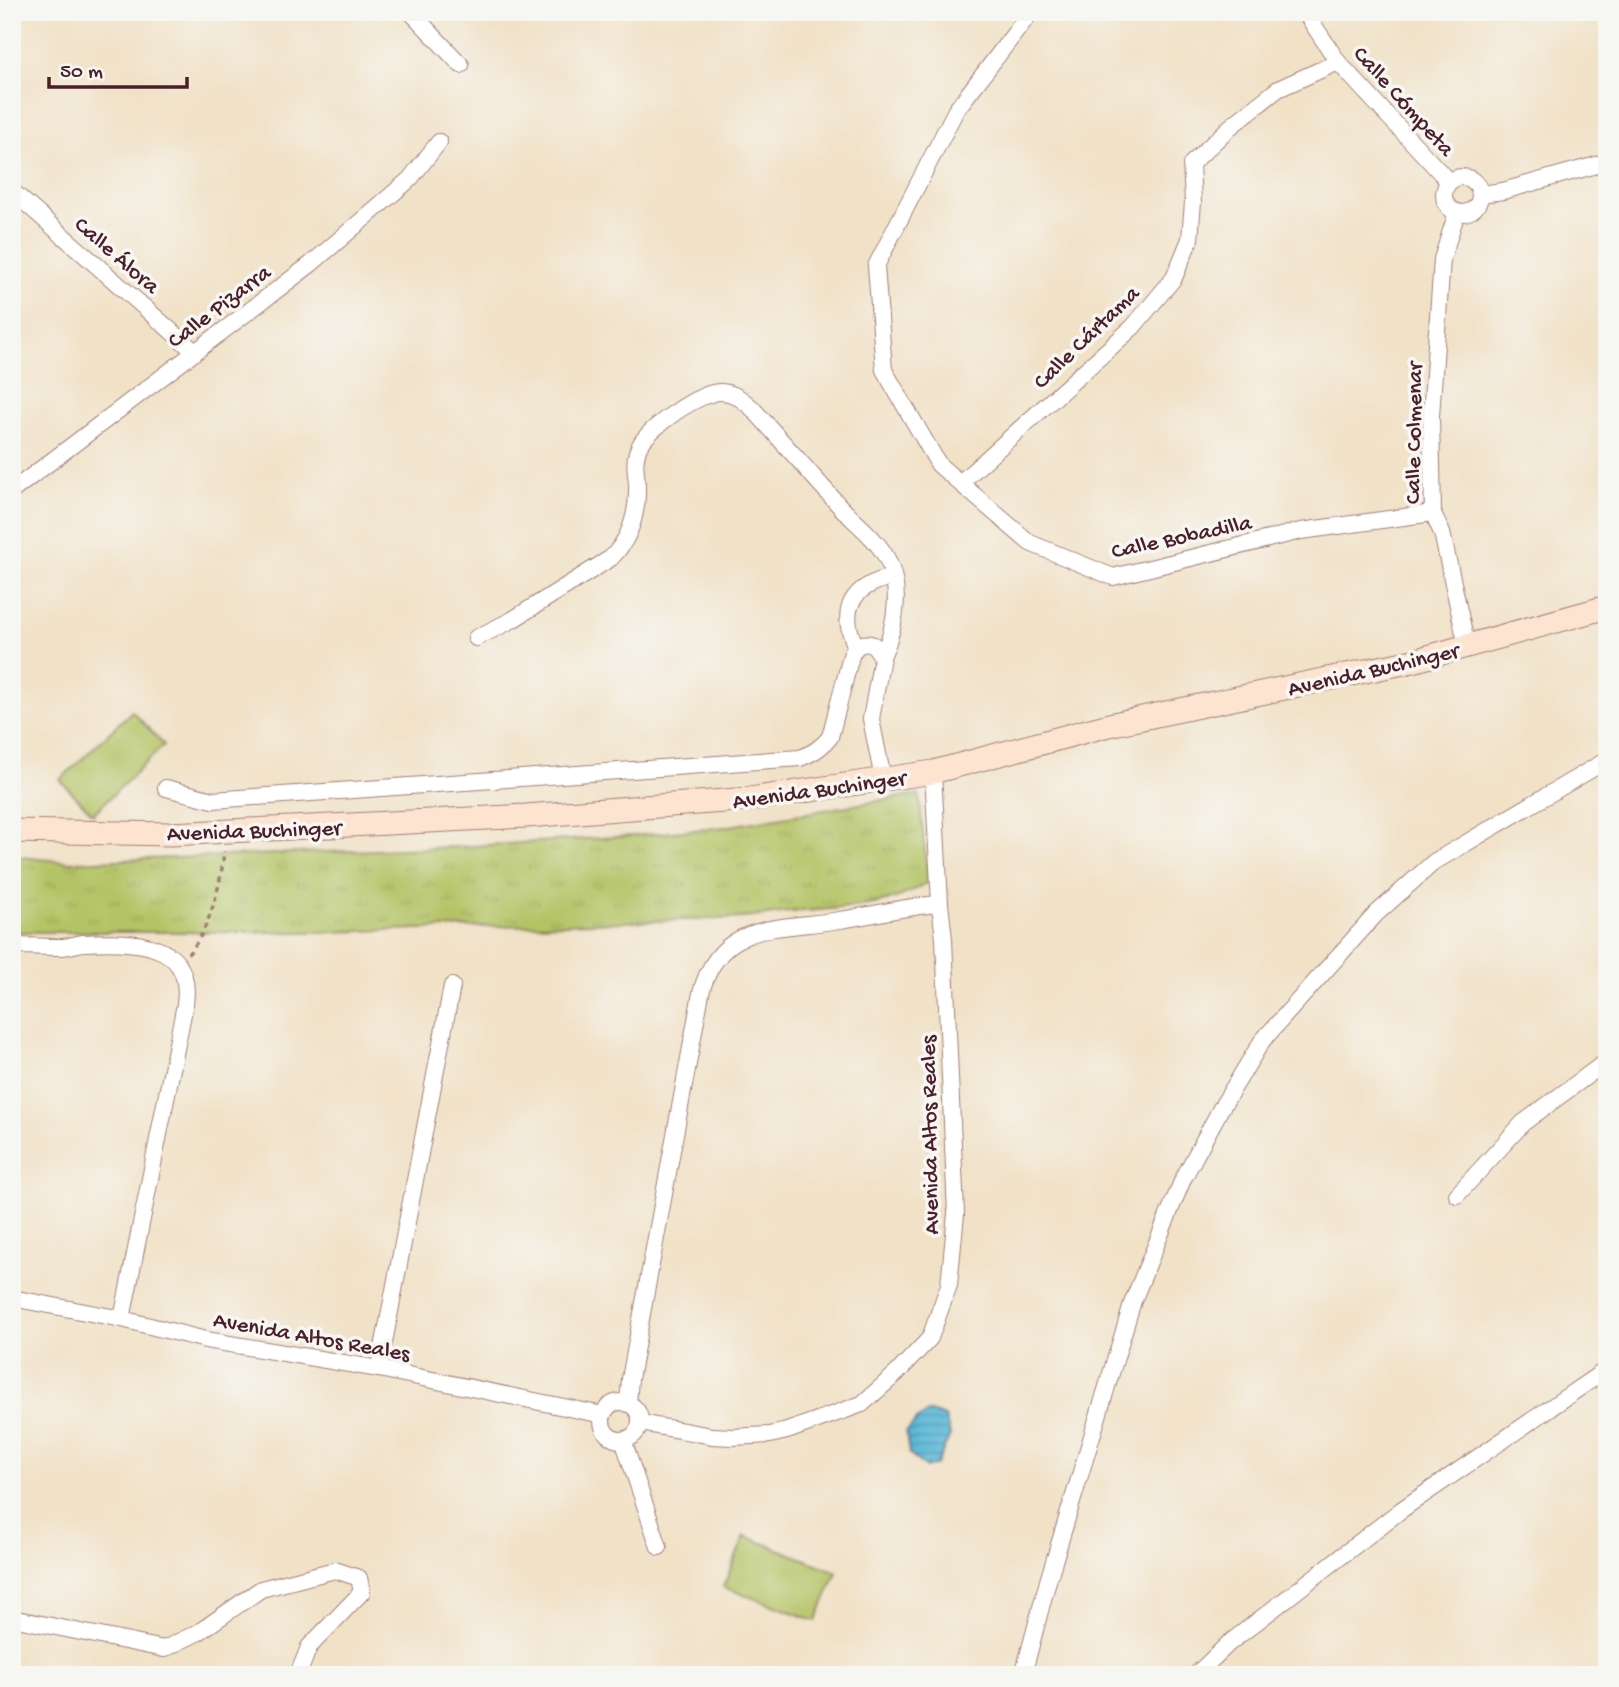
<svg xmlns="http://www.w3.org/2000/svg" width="1619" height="1687" font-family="'Gochi Hand',sans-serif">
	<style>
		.grass { fill: url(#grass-tufts); stroke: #7f7148; stroke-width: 2 }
		.garden { fill: #b4c365; stroke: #7f7148; stroke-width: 2 }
		.water { fill: url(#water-rules); stroke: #526c81; stroke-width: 2 }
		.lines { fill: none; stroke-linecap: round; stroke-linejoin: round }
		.street-casing { stroke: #9e8078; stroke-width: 18 }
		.secondary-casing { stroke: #9e8078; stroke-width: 25 }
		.path { stroke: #9e8078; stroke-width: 3.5; stroke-dasharray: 5 5; stroke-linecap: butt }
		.street { stroke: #fff; stroke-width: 16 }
		.secondary { stroke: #fde4d1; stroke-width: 23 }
		.labels { text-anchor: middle; stroke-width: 7; stroke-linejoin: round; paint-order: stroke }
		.street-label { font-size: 23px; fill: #4a1f2b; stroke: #f6f6f2 }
	</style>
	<defs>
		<pattern id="grass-tufts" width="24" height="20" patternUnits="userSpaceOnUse" patternTransform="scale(1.75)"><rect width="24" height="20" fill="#b4c365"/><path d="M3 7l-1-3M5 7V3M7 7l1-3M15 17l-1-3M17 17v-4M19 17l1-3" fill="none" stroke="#9ca758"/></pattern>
		<pattern id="water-rules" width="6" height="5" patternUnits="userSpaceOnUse" patternTransform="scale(1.75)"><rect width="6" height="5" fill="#59b8d7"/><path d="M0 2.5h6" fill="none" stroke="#4c95af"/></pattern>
	</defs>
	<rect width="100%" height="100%" fill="#f6f6f2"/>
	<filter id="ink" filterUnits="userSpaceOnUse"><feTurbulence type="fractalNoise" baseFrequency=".0143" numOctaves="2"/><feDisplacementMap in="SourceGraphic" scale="14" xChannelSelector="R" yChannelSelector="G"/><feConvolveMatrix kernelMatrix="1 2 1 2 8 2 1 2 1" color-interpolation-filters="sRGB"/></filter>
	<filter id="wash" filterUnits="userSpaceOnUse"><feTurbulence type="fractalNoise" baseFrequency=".00686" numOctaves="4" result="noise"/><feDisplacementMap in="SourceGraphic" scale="28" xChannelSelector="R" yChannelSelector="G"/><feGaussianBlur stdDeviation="1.57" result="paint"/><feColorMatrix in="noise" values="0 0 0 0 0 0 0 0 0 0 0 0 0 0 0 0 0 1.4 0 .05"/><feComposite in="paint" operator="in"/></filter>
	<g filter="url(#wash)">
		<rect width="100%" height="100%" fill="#f1e1c6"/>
		<!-- grass -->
		<path class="grass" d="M919 794 928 882C887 909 848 907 802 911 782 912 762 916 742 918L328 932H12V856L69 862 455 847 632 836 724 827Z"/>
		<!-- garden -->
		<g class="garden">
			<polygon points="132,711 164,745 93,814 60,780"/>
			<polygon points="745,1536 837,1572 816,1621 723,1587"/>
		</g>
		<!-- water -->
		<polygon class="water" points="930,1412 945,1417 950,1435 937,1464 926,1468 909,1453 906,1432 919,1418"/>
	</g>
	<g filter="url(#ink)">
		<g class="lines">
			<defs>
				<g id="street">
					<polyline points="411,12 461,65"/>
					<polyline points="1031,12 956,110 876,266 884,370 939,465 1030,543 1113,577 1301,531 1433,513"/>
					<polyline points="1305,12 1338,62 1449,182"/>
					<circle cx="1462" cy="195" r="18"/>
					<polyline points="12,191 195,352"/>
					<polyline points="1481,194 1503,191 1607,162"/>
					<polyline points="1457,212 1442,259 1431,416 1433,513 1442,533 1466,642 1475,644"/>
					<polyline points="960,483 1133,327 1174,278 1190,239 1193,202 1191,164 1230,127 1278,89 1338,62"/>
					<polyline points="12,491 311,264 410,179 439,142"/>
					<path d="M476 638 512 620 611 558C631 538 638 512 637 484 636 471 633 460 639 447 648 428 699 392 721 392 734 392 744 401 753 409 781 440 808 471 836 502 850 519 869 531 881 549 904 581 897 624 882 657"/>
					<path d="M856 647C838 609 852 586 892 577"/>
					<path d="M166 788 213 800 800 758C813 753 821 748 830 737L851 656C855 645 863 641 874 645L882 657 871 719 883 779"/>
					<path d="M12 946C29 946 45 947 62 947 69 947 76 944 83 943 130 941 194 939 185 1004L122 1319"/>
					<polyline points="1457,1195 1523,1123 1607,1061"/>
					<polyline points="12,1298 122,1319 206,1340 379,1369 603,1415"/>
					<polyline points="379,1369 452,986"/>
					<circle cx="621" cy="1421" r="19"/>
					<path d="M628 1404 630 1379 701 993C720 919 781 930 840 920 874 915 906 906 940 904"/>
					<polyline points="640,1423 712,1436 732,1437 770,1435 787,1431 862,1404 897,1373 930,1338 949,1285 956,1214 944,939 940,904 933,772"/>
					<polyline points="623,1440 659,1547"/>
					<polyline points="12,1618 164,1649 199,1632 261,1589 335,1570 359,1578 362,1592 309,1647 298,1675"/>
					<polyline points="1023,1675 1048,1581 1133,1301 1183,1179 1220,1110 1262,1041 1376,914 1434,862 1607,760"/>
					<polyline points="1196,1675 1228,1644 1401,1510 1607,1369"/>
				</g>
				<polyline id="secondary" points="12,831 171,834 526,816 750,799 933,772 1109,725 1413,661 1607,607"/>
			</defs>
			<!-- street casing -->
			<use href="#street" class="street-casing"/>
			<!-- secondary casing -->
			<use href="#secondary" class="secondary-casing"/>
			<!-- path -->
			<path class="path" d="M188 954C209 932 222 881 224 851"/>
			<!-- street -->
			<use href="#street" class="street"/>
			<!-- secondary -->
			<use href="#secondary" class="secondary"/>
		</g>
	</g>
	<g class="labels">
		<!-- street labels -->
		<g class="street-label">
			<text transform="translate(1405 100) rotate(48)" y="8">Calle Cómpeta</text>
			<text transform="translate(118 254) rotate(41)" y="8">Calle Álora</text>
			<text transform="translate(218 305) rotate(-37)" y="8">Calle Pizarra</text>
			<text transform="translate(1085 336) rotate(-44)" y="8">Calle Cártama</text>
			<text transform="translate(1412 433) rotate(-89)" y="8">Calle Colmenar</text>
			<text transform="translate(1181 535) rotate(-12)" y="8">Calle Bobadilla</text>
			<text transform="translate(1373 668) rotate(-13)" y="8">Avenida Buchinger</text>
			<text transform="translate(819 788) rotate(-8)" y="8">Avenida Buchinger</text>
			<text transform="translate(254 829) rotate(-2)" y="8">Avenida Buchinger</text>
			<text transform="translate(928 1135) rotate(-91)" y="8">Avenida Altos Reales</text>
			<text transform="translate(312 1335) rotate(10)" y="8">Avenida Altos Reales</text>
		</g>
	</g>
	<!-- margin -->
	<rect width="1619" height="1687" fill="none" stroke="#f6f6f2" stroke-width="42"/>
	<!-- scale -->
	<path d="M49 77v10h138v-10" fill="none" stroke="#4a1f2b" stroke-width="3.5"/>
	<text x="60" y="77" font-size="21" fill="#4a1f2b" stroke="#f6f6f2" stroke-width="5" paint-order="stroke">50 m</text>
</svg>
